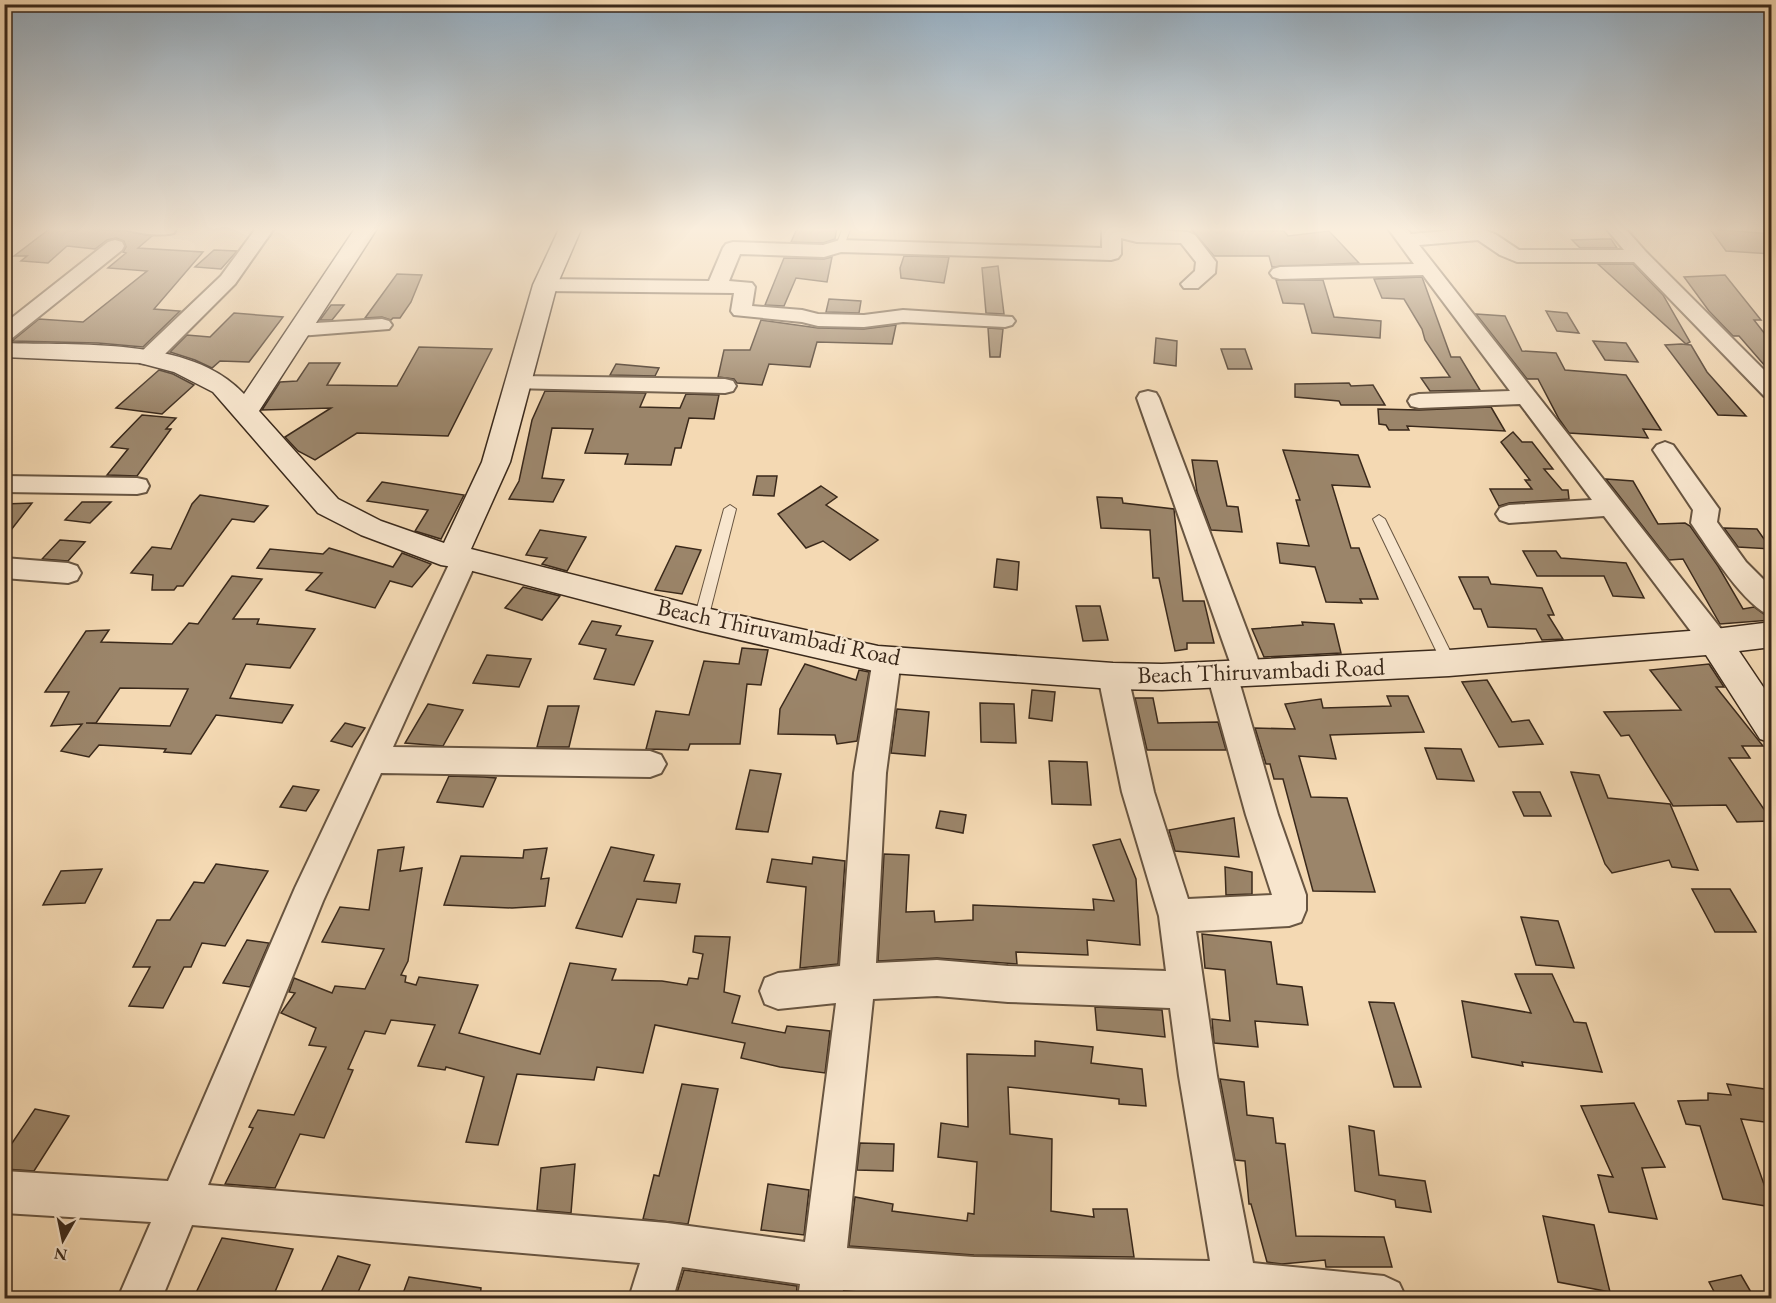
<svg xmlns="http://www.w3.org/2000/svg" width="1776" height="1303" font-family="'EB Garamond',serif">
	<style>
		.building { fill: #9b856a; stroke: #3a291b; stroke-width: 1.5; fill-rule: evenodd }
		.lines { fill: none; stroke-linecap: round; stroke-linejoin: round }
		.lane-casing { stroke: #685541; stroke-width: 2 }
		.street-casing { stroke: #685541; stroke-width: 4 }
		.secondary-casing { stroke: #3a291b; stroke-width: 3 }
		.lane { fill: #f8e6ce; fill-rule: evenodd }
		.street { fill: #f8e6ce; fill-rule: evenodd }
		.secondary { fill: #f8e6ce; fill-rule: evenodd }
		.labels { text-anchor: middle; stroke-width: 4.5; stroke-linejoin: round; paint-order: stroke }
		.street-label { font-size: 24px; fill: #3a291b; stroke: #f8e6ce }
	</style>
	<rect width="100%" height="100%" fill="#f4d9b3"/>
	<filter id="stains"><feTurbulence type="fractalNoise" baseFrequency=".00333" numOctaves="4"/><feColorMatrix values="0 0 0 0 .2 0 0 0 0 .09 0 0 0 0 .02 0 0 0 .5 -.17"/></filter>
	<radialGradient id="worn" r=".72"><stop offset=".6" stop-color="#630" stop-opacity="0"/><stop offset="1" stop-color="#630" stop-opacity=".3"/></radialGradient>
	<!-- building -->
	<g class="building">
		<polygon points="52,227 126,231 152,236 138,248 203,252 154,309 180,311 143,347 98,343 12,341 39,319 83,322 147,271 108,268 126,253 123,252 126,247 124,241 116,238 107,240 95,249 67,246 48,263 21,261 27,256 14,256"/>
		<polygon points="798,227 837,227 835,239 823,243 791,242"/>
		<polygon points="1213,227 1240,227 1241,231 1284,231 1288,236 1329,231 1359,263 1272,267 1269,256 1214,256 1191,229"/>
		<polygon points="1710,229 1772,234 1772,254 1726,251"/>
		<polygon points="1602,239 1611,239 1617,248 1580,248 1572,240"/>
		<polygon points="214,250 237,251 221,269 195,267"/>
		<polygon points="904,256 949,257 944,283 901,278 900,268"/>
		<polygon points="832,257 827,282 796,278 784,306 765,305 784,258 824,259"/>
		<polygon points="1598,264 1633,264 1663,295 1690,342 1686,344"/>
		<polygon points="998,266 1004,314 986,313 982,268"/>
		<polygon points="397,274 422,275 411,302 400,318 393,318 391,320 382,317 365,318"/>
		<polygon points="1725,275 1761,320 1754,320 1772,343 1772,374 1739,336 1733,336 1709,311 1684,277"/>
		<polygon points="1422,277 1451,357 1460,357 1480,390 1430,391 1421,378 1450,377 1425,340 1422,329 1404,299 1382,298 1374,279"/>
		<polygon points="1276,280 1323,280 1334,317 1381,321 1380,338 1312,333 1304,304 1283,303"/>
		<polygon points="829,299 861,301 859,313 826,312"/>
		<polygon points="331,305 344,305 332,320 320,320"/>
		<polygon points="1546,311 1567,313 1579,333 1557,331"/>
		<polygon points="234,313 283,317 249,362 220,361 212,368 195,360 170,352 187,335 210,337"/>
		<polygon points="1476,314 1505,316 1522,351 1556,353 1565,370 1626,375 1661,430 1643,429 1648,438 1569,433 1559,419 1538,379 1527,379"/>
		<polygon points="761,320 818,328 864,329 896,325 892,344 817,342 810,367 769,364 762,385 737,383 734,379 718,377 724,350 750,350"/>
		<polygon points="988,328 1003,329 1000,357 990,357"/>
		<polygon points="1156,338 1177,341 1176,366 1154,363"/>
		<polygon points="1593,341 1626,343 1638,362 1605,360"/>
		<polygon points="1681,344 1691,345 1707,372 1746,416 1718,415 1665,345"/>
		<polygon points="419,347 492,349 448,436 357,433 315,460 298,451 285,437 331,408 262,410 280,382 297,381 309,363 340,363 327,385 397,386"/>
		<polygon points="1221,349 1245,349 1252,369 1228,369"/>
		<polygon points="616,364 659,368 655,376 610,375"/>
		<polygon points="159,370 173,374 194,385 162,414 116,408"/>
		<polygon points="1349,383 1351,386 1373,385 1385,405 1341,405 1339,401 1295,397 1295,384"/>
		<polygon points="545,391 646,393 640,407 680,408 686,394 719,395 714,419 689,418 681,448 675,448 671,465 625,464 628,454 585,453 593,429 552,428 542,478 564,480 553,502 509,499 519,481 532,420"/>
		<polygon points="1491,407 1505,431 1407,426 1409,430 1389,430 1386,425 1379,424 1378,409 1419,410"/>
		<polygon points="142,415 176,418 166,429 171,429 137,476 107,475 128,449 111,447"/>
		<polygon points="1513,432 1522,442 1532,442 1553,469 1544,469 1562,490 1568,490 1569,499 1509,503 1499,506 1490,489 1532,489 1525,480 1530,480 1501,442"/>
		<polygon points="1283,450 1358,455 1370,487 1332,485 1351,548 1359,548 1378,599 1360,599 1362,603 1326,602 1315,567 1280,563 1277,543 1309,546 1296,500 1300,500"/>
		<polygon points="1192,460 1217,461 1227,506 1238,507 1242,532 1211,530 1197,492"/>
		<polygon points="757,476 777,476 774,496 753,495"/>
		<polygon points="1606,479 1633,481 1658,524 1685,523 1690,526 1718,566 1743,609 1754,607 1772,620 1720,624 1683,559 1669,560"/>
		<polygon points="382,482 464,495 441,539 415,531 428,510 367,501"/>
		<polygon points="821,486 837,497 826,505 878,540 850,560 823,541 806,548 778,514"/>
		<polygon points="200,495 268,506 254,522 232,519 183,586 177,586 174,590 152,590 153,575 131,573 152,547 171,549 192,504"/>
		<polygon points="1097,497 1122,498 1123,503 1174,509 1183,601 1204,601 1214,643 1187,643 1187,649 1175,651 1159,578 1153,578 1150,530 1101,528"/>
		<polygon points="82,502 111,502 90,523 65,520"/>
		<polygon points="32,503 4,539 4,504"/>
		<polygon points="1724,528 1757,529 1771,549 1738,547"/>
		<polygon points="540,530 586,537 567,571 542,564 547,558 526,555"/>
		<polygon points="60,540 85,542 68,561 42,559"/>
		<polygon points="676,546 701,550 682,594 655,590"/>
		<polygon points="329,548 393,567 402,553 431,564 412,587 390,581 375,608 306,590 322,573 257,568 270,549 323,554"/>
		<polygon points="1523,551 1556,551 1561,558 1626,563 1644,598 1613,596 1604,576 1537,576"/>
		<polygon points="997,559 1019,562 1017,590 994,587"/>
		<path d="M232 576 262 579 233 619H259L257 624 315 629 290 668 246 664 230 698 293 705 282 723 216 715 191 754 164 752 166 749 99 745 89 757 61 751 82 724 51 726 69 692H45L86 631 109 630 101 642 172 644 189 623 198 624ZM120 688 188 689 170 726 86 723H96Z"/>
		<polygon points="1459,577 1488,577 1491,584 1542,588 1554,615 1548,615 1563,639 1542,640 1536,629 1488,627 1481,609 1474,609"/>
		<polygon points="523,587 560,596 542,620 505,608"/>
		<polygon points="1076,606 1100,606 1108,640 1083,641"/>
		<polygon points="592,621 621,626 616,635 653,641 634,685 594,679 606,649 579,644"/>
		<polygon points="1302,622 1334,624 1341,653 1264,657 1252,629 1303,625"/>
		<polygon points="742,648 768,650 761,685 747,684 740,744 690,744 688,750 646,749 656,711 689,715 704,661 739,664"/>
		<polygon points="487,655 531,659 519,687 473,683"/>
		<polygon points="805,664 856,680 859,670 869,672 857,741 837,744 835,735 778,734 780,709"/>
		<polygon points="1709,664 1724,687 1716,687 1763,746 1742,746 1750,758 1729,758 1772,821 1737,822 1726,805 1673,806 1629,735 1621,736 1604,712 1681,710 1650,670"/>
		<polygon points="1487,680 1512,722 1529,720 1543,744 1499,747 1462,682"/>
		<polygon points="1032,690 1055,692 1052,721 1029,718"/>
		<polygon points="1387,696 1408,696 1424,732 1330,735 1336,759 1299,756 1311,797 1347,798 1375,892 1313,891 1283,779 1274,779 1270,764 1266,764 1255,728 1295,729 1285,704 1321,699 1323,708 1391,706"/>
		<polygon points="1135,698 1153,698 1158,723 1218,722 1226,750 1147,750"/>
		<polygon points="980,703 1014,704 1016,743 981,742"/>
		<polygon points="428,704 463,710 443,746 405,743"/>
		<polygon points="548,706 579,706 569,747 537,747"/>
		<polygon points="897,709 929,712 925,756 891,753"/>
		<polygon points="345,723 365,728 352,747 331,741"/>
		<polygon points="1425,748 1461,749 1474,781 1437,779"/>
		<polygon points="1049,761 1087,762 1091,805 1052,804"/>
		<polygon points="750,770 781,774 768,832 736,829"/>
		<polygon points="1571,772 1599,775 1608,798 1670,804 1698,870 1672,867 1669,860 1612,873 1605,864"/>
		<polygon points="449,776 484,777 496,778 483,807 437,802"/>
		<polygon points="293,786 319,790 306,811 280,807"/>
		<polygon points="1513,792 1540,792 1551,816 1524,816"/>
		<polygon points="940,811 966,815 963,833 936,828"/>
		<polygon points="1234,818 1239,857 1175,851 1169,830"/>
		<polygon points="1120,839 1136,879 1140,945 1087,940 1088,955 1016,952 1017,964 937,958 878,961 884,854 909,855 906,912 934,911 935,922 973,920 973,905 1094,910 1093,899 1114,901 1093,845"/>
		<polygon points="404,847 400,871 422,868 408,961 401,975 406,976 405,982 416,985 419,977 478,985 459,1033 540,1054 570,963 616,969 612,980 662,981 687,985 689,978 698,979 703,954 693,952 695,936 730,937 724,992 740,996 732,1023 785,1033 787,1026 830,1031 825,1073 780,1067 741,1058 745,1043 655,1025 643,1073 597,1067 594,1080 517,1074 498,1145 466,1142 484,1077 446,1067 445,1070 418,1066 435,1025 391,1020 385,1034 365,1031 348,1069 353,1070 324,1138 300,1134 275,1188 225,1184 253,1128 249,1127 258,1110 294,1115 326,1047 309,1045 316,1028 281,1013 295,993 289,992 294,978 332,993 335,986 365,989 384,949 322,942 340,907 369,910 378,850"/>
		<polygon points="611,847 654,855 644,881 680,884 676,903 637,899 622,937 576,928"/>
		<polygon points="547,848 541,879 549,878 545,906 512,908 444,905 461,856 523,858 524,850"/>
		<polygon points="813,857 845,861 838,964 800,968 806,887 767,882 772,859 812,864"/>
		<polygon points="216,864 268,871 225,946 202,943 191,967 184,967 163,1008 129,1006 150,967 133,967 157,920 170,920 194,882 204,883"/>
		<polygon points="1225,867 1252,872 1252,894 1226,895"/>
		<polygon points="102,869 85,903 43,905 61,871"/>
		<polygon points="1692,889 1730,889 1756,932 1715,932"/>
		<polygon points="1521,917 1558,921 1574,968 1536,965"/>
		<polygon points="1202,934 1271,942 1277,984 1302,987 1308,1025 1255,1021 1258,1047 1214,1043 1212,1019 1230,1021 1225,970 1205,968"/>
		<polygon points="247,940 269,943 250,987 223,983"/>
		<polygon points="1515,974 1552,974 1574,1022 1586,1023 1602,1072 1522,1062 1523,1066 1472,1057 1462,1001 1531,1013"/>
		<polygon points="1369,1002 1394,1003 1421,1087 1394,1087"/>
		<polygon points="1095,1007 1162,1010 1165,1037 1097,1030"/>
		<polygon points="1035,1041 1093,1047 1091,1063 1142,1069 1146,1106 1119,1104 1119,1099 1008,1087 1010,1134 1052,1139 1051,1211 1094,1217 1093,1209 1127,1209 1134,1257 974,1255 849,1246 855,1197 893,1204 892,1211 967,1221 968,1213 974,1214 977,1162 938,1157 941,1123 968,1127 967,1054 1035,1056"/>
		<polygon points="1220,1079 1244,1082 1247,1115 1273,1118 1276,1143 1285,1144 1296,1236 1384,1237 1392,1267 1326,1267 1325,1260 1282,1264 1267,1262 1251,1204 1249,1204 1245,1161 1235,1160"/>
		<polygon points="682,1084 718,1089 688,1224 643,1219 654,1175 659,1176"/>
		<polygon points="1727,1084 1772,1090 1772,1123 1741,1119 1772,1207 1723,1199 1700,1126 1686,1124 1678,1101 1708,1100 1708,1093 1731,1095"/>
		<polygon points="1634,1103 1665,1167 1642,1168 1657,1219 1609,1212 1598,1175 1613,1177 1581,1106"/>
		<polygon points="35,1109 69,1116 34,1171 4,1169 4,1155"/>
		<polygon points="1349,1126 1374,1131 1379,1175 1425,1181 1431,1212 1396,1207 1395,1200 1355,1191"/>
		<polygon points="860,1143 894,1144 893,1171 857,1170"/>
		<polygon points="575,1164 571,1213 537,1210 541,1168"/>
		<polygon points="768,1184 809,1190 804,1235 761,1230"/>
		<polygon points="1543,1216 1594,1225 1610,1292 1558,1282"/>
		<polygon points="222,1238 293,1249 272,1299 193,1299"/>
		<polygon points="338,1256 370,1265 355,1299 318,1299"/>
		<polygon points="684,1270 797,1286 796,1299 675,1299"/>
		<polygon points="1741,1275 1755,1299 1718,1299 1709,1282"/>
		<polygon points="409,1277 481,1288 480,1299 401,1299"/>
	</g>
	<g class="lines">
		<defs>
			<g id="lane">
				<polygon points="843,227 851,227 844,246 840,249 836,246"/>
				<polygon points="730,505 736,509 708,619 701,624 694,619 724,509"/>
				<polygon points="1379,515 1385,519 1456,663 1454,667 1444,667 1442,663 1373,519"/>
			</g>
			<g id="street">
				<path d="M129 227H175L176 229 174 233C161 236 144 234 131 231Z"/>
				<polygon points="257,227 275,227 235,284 156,363 148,364 140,363 137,358 140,353 221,276"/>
				<polygon points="1102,227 1188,232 1195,235 1216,262 1215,273 1198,288 1184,288 1181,284 1195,271 1196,262 1181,243 1137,242 1121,238 1121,254 1118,258 1111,260 841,252 824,257 740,254 729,281 752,283 755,287 752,306 802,310 818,314 864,315 903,310 1012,317 1015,321 1012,325 1005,327 903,322 864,327 818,326 802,322 734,315 731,311 734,293 545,291 538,289 535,285 538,281 545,279 709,281 723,248 726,244 733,242 823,245 840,240 1102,248"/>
				<polygon points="1387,227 1405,227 1411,234 1479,228 1495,234 1519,250 1624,250 1605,227 1624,227 1646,252 1772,378 1772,398 1764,396 1634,262 1517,262 1500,255 1478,240 1419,245 1725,634 1729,642 1725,650 1715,653 1705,650 1604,516 1509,523 1500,520 1496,514 1500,508 1509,505 1592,500 1520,404 1419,408 1411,406 1408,401 1411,396 1419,394 1510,391 1423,275 1280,279 1273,277 1270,273 1273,269 1280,267 1414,264"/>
				<polygon points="115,240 122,242 124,246 122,250 11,339 4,341 4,324 108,242"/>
				<polygon points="382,319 389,321 392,325 389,329 299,336 292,334 289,330 292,326 299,324"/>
				<polygon points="519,376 725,379 733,381 736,386 733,391 725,393 511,388 508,383 511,378"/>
				<path d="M1148 391 1156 393 1159 398 1263 673 1258 681 1248 684 1239 681 1278 815 1306 895V910L1301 922 1289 926 1196 931 1217 1076 1253 1263 1384 1276 1399 1283 1406 1298H947L843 1290 842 1298H798L800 1284 682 1267 673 1298H629L640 1263 192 1225 162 1298H118L151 1222 4 1213V1171L168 1181 295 888 452 558 456 551 465 549 474 551 478 558 393 747 650 751 661 755 666 764 661 773 650 777 381 773 323 901 208 1185 667 1223 805 1242 836 1003 778 1009 765 1004 760 991 765 978 778 973 840 966 854 773 873 659 877 651 887 648 897 651 901 659 886 773 876 963 937 960 1008 966 1166 971 1159 916 1122 792 1098 676 1103 668 1113 664 1123 668 1128 676 1154 792 1188 899 1272 895 1246 815 1207 674 1212 666 1222 663 1231 665 1137 398 1140 393ZM937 996 1008 1002 1170 1008 1179 1076 1210 1261 974 1257 847 1248 873 999Z"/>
				<path d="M1665 442 1673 445 1719 509 1717 522 1746 562 1772 588V616C1746 608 1711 552 1695 529L1691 523 1693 510 1653 450 1657 445Z"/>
				<polygon points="4,476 137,478 146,480 149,486 146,492 137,494 4,492"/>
				<polygon points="4,558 68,563 77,566 81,573 77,580 68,583 4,578"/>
			</g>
			<path id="secondary" d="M356 227H378L259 411 338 499 381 521 444 543 482 462 533 285 560 227H582L557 285 510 462 471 549 701 607 878 646 1113 663 1162 664 1449 650 1715 629 1772 622V647L1739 651 1772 700V743L1760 739 1706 655 1449 676 1162 690 1113 689 878 672 701 631 465 569 441 565 361 535 318 513 213 392 174 372 140 363 4 357V343C77 346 191 336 244 394Z"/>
		</defs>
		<!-- lane casing -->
		<use href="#lane" class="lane-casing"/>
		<!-- street casing -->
		<use href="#street" class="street-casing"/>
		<!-- secondary casing -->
		<use href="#secondary" class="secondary-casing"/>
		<!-- lane -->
		<use href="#lane" class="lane"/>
		<!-- street -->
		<use href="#street" class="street"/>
		<!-- secondary -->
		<use href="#secondary" class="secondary"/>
	</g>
	<!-- sky -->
	<linearGradient id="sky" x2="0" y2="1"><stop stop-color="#93abbe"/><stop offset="0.56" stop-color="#faeedd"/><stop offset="1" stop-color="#faeedd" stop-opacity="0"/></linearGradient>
	<rect width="1776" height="409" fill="url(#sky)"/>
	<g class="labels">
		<!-- street labels -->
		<g class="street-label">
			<text transform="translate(779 632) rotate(12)" y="8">Beach Thiruvambadi Road</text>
			<text transform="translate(1261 671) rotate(-2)" y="8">Beach Thiruvambadi Road</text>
		</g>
	</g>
	<!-- margin -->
	<rect width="1776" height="1303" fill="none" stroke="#f4d9b3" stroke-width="24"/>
	<rect x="6" y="6" width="1764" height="1291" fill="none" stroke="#3a291b" stroke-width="3"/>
	<rect x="12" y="12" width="1752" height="1279" fill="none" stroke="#3a291b" stroke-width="1.5"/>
	<!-- north arrow -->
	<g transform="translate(63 1240) rotate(189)" stroke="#f8e6ce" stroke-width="4.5" paint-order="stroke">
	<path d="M0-4.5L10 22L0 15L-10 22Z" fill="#3a291b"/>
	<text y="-9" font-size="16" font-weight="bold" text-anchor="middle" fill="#3a291b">N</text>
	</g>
	<rect width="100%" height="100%" filter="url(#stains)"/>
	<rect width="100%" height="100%" fill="url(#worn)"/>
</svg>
